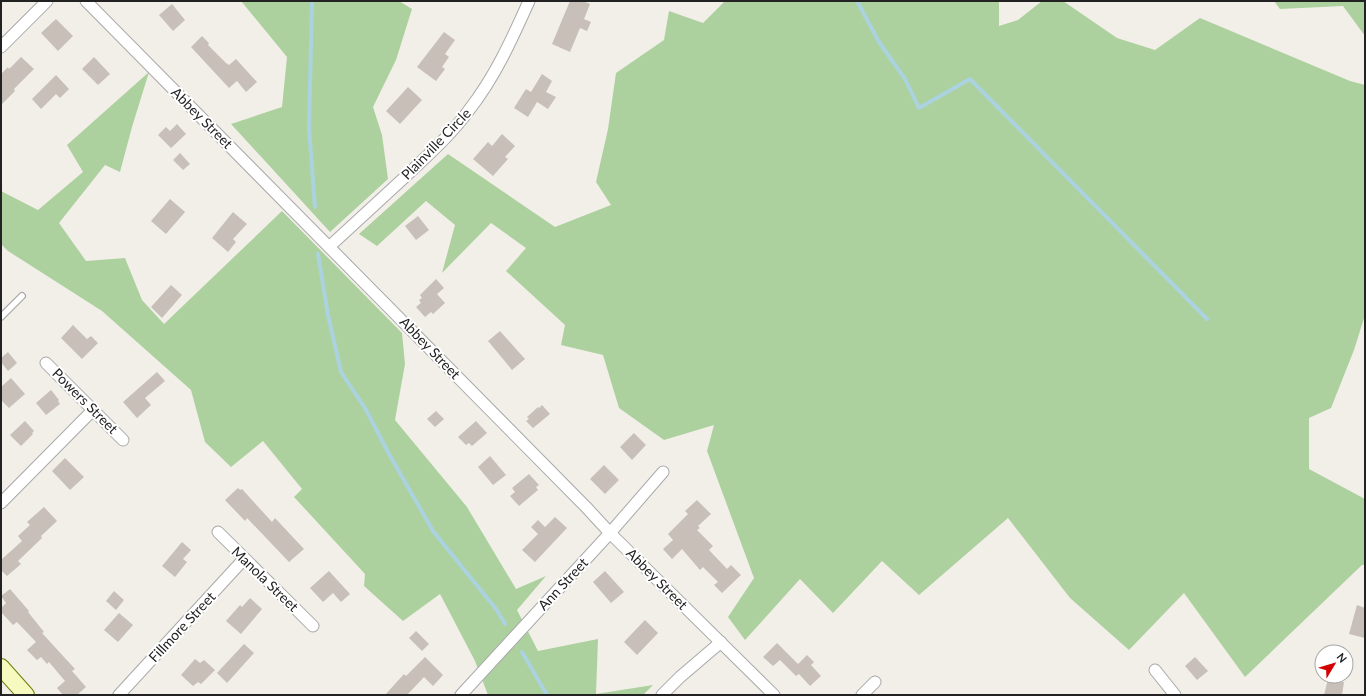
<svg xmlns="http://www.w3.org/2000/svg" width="1366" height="696" font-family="Lato,sans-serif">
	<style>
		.forest { fill: #add19e }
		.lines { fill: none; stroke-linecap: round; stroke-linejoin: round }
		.stream { stroke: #aad3df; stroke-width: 4 }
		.building { fill: #c7bfb8 }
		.lane-casing { stroke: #a9a9a9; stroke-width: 8 }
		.street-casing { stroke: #a9a9a9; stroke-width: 13 }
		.secondary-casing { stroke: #707d05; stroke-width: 18 }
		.lane { stroke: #fff; stroke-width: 5.5 }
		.street { stroke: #fff; stroke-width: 11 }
		.secondary { stroke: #f7fabf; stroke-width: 16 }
		.labels { text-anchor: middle; stroke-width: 4; stroke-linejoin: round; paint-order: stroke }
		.street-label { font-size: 14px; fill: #222; stroke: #fff }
	</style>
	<rect width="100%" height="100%" fill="#f2efe9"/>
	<!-- forest -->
	<g class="forest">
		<polygon points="241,1 399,1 412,9 396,60 373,107 382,135 388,179 330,232 231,124 282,107 287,57"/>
		<polygon points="725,1 999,1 999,26 1018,20 1042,1 1063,1 1117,38 1155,50 1200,18 1350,81 1365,85 1365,315 1354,350 1331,408 1309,418 1309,469 1365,499 1365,565 1362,565 1245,677 1184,593 1129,650 1070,598 1008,518 919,595 882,561 833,613 800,579 745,640 728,617 754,578 707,451 714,425 664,440 619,408 603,355 561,345 565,325 506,271 526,248 491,223 442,273 455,225 426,201 377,246 359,234 448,154 555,227 611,205 596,182 608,129 616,73 664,40 669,11 703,23"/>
		<polygon points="1274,1 1365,1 1365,36 1343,6 1280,9"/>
		<polygon points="149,72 132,127 120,172 105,165 59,223 86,261 125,258 142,300 164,324 282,211 402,333 405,364 395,420 467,507 516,589 546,576 517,610 538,651 598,639 596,694 653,685 643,695 488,695 475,661 440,594 403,621 364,586 365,574 294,497 302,489 263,441 231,467 205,442 191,390 102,311 8,251 1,244 1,191 38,210 83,172 67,145"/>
	</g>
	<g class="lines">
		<!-- stream -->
		<g class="stream">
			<polyline points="312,1 309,128 315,207"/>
			<polyline points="857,1 879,42 905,79 919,108 970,79 1207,319"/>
			<polyline points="318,254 328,315 341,372 365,408 389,454 433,531 496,609 505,624"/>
			<polyline points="522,652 547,695"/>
		</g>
	</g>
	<!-- building -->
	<g class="building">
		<polygon points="570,1 583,1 590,4 584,19 591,22 587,31 580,28 570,52 552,44"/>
		<polygon points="172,4 185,20 173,31 159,15"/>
		<polygon points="56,19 73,36 58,51 41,33"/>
		<polygon points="444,32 455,40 445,54 449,57 442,67 445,69 436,81 417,67"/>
		<polygon points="202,36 209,43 208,45 226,63 229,65 236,59 257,82 246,92 237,81 229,88 191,47"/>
		<polygon points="21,57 34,69 14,89 15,91 1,105 1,74 8,67 9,69"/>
		<polygon points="94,57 110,74 98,85 82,69"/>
		<polygon points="542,74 552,81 546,92 556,97 548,109 537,102 528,117 514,108 526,89 531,92"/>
		<polygon points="56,75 69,89 60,98 56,94 41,109 32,99"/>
		<polygon points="408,87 422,100 400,124 386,111"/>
		<polygon points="177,124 186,134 171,148 158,135 166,127 170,131"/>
		<polygon points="502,134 515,146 505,157 508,159 493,176 473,159 488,142 492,146"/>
		<polygon points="180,153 190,164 183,170 173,160"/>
		<polygon points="170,199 185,212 166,234 151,221"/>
		<polygon points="233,212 247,224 233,239 236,242 228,252 212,238"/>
		<polygon points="418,216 429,230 416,240 405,226"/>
		<polygon points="436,279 444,288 437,294 445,303 433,314 431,312 425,317 416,307 421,303 419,300 422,298 420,295"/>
		<polygon points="171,285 182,295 162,318 151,307"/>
		<polygon points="73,325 87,339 91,336 98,343 82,359 61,338"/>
		<polygon points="500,331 525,359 512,370 488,341"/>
		<polygon points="8,352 17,363 8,371 1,362 1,358"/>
		<polygon points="157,372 165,381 145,398 151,405 137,418 123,402"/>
		<polygon points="11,378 25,394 9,408 1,400 1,387"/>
		<polygon points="51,390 59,400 58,401 60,404 46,415 36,403"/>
		<polygon points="542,405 550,414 533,428 526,421 529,419 527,417 538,407 539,408"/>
		<polygon points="436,411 444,419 435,427 427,419"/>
		<polygon points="25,421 34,431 32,433 33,434 21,446 10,435"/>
		<polygon points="476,421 487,433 472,446 469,443 466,445 458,437"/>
		<polygon points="634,433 646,445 632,460 620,447"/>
		<polygon points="490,456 506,475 493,485 478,467"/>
		<polygon points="65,458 84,477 70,490 52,471"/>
		<polygon points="604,465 619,480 605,494 590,479"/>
		<polygon points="529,474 539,485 536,487 538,490 519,506 510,496 515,492 512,488"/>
		<polygon points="238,488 240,490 242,489 272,522 275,518 304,549 289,562 247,518 245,521 225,500"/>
		<polygon points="697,500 711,514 698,526 700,528 697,530 713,546 709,550 727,569 731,565 741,575 722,593 714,585 718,582 703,567 700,570 682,549 672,559 663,549 673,540 668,534 688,514 685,511"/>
		<polygon points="44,507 57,521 41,536 42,538 18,561 21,564 7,576 1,570 1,560 22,541 18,536 30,525 27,522"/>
		<polygon points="555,517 567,528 535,562 522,550 538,534 531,527 538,520 545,527"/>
		<polygon points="182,542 191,550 183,559 187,562 175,577 162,566"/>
		<polygon points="329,571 350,594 341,602 333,593 323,602 310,588"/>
		<polygon points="605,571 624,592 611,603 593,582"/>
		<polygon points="10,589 29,611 28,612 44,632 42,633 75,669 72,671 86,687 77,695 63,695 57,688 65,681 49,662 47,664 41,657 37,660 27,650 36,642 17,622 13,625 1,612 1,608 6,603 1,596"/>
		<polygon points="114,591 124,600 116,610 106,601"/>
		<polygon points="250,598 262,609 241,634 226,621 240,605 242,607"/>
		<polygon points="1357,605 1365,608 1365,638 1349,634"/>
		<polygon points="119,613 133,625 118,642 104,630"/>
		<polygon points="645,620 658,633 637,655 624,642"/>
		<polygon points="416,631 429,644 422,651 409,638"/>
		<polygon points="777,643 798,664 807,655 814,662 811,665 821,676 810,686 799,674 796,676 780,660 773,666 763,657"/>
		<polygon points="244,644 254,653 227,683 217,673"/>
		<polygon points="425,657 443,675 433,686 424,677 407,695 385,695 404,674 406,676"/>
		<polygon points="1195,657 1208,671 1197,680 1185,666"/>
		<polygon points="195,659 200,663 204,660 215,670 201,684 198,682 193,686 181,675"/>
		<polygon points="1328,679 1344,682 1342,695 1324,695"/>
	</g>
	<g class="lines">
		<defs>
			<polyline id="lane" points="1,317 22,296"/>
			<g id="street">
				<polyline points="86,1 586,507 610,533 774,695"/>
				<polyline points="1,47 47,1"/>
				<path d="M330 246C355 223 380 200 406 176 428 155 451 135 469 110 495 77 512 39 529 1"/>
				<polyline points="46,363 123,440"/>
				<polyline points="1,503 93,410"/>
				<polyline points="218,532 313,626"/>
				<polyline points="1155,670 1175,695"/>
				<polyline points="119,695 244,559"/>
				<polyline points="461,695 610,533 663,472"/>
				<polyline points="662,695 680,677 721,642"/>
				<polyline points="862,695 875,682"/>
			</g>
			<polyline id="secondary" points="1,667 26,695"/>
		</defs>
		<!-- lane casing -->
		<use href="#lane" class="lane-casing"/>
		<!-- street casing -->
		<use href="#street" class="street-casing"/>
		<!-- secondary casing -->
		<use href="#secondary" class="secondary-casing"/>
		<!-- lane -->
		<use href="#lane" class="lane"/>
		<!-- street -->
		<use href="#street" class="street"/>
		<!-- secondary -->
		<use href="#secondary" class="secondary"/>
	</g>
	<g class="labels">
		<!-- street labels -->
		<g class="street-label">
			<text transform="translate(202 118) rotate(45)" y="5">Abbey Street</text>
			<text transform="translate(436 144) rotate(-46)" y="5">Plainville Circle</text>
			<text transform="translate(430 348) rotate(46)" y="5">Abbey Street</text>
			<text transform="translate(85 401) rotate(45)" y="5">Powers Street</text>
			<text transform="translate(265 579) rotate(44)" y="5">Manola Street</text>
			<text transform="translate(657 579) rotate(45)" y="5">Abbey Street</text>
			<text transform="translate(563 584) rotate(-47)" y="5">Ann Street</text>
			<text transform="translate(182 627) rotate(-47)" y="5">Fillmore Street</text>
		</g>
	</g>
	<!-- border -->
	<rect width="1366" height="696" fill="none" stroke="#222222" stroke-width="4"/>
	<!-- north arrow -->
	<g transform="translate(1334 664) rotate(52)"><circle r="19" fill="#ffffff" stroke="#a7a7a7"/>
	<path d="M0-3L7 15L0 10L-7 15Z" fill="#d40000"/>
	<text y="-6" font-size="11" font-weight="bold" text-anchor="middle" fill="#222222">N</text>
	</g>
</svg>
